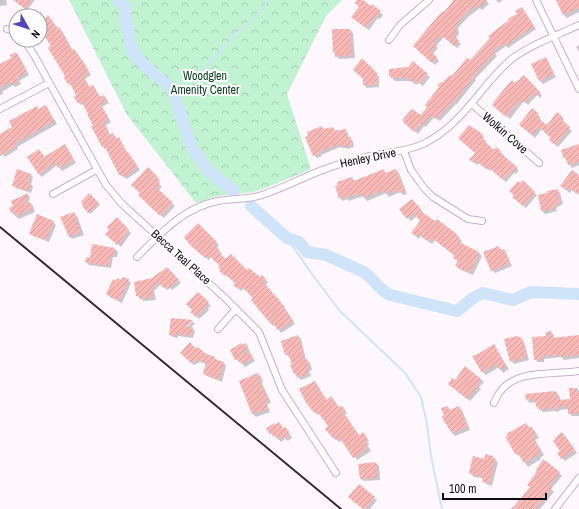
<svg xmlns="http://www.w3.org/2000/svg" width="579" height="509" font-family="'Archivo Narrow',sans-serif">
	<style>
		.forest { fill: url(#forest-crowns) }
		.shadow { fill: #0003; fill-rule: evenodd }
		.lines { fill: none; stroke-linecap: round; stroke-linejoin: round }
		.stream { stroke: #cfe3f9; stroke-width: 2 }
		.river { stroke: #cfe3f9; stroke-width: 12 }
		.building { fill: url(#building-hatch) }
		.street-casing { stroke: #c9afcc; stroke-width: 8 }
		.street { stroke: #fff; stroke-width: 6 }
		.rail { stroke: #322a33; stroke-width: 2 }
		.labels { text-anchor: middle; stroke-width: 4; stroke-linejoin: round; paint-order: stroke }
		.park-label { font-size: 12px; fill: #0c4025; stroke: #fff }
		.street-label { font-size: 12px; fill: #120913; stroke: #fff }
	</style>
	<defs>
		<pattern id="forest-crowns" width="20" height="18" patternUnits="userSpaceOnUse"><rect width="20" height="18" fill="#c1f3d2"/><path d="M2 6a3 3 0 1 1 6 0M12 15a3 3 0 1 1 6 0" fill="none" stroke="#a5cfb3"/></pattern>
		<pattern id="building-hatch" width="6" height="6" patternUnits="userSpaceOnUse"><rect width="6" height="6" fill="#f8b9b7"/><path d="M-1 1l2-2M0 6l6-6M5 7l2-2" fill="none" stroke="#d49e9c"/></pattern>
	</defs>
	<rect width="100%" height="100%" fill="#fef8fe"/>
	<!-- forest -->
	<polygon class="forest" points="69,0 342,0 326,16 287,94 311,169 266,188 253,192 218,196 196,203 127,115"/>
	<!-- shadow -->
	<g class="shadow">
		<polygon points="0,0 6,0 7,5 0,6"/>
		<polygon points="17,0 35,0 27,10 18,3"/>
		<polygon points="358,0 362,0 371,7 372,6 383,15 380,19 378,18 369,30 355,20 360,7"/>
		<polygon points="452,0 486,0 489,4 482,10 480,8 468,17 458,28 459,34 456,37 458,39 457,41 461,44 457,48 444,37 436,46 438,48 433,54 439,61 435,65 415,46 444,13 453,2"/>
		<polygon points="496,0 503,0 499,3"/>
		<polygon points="557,0 579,0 579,12 567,18 564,15"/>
		<polygon points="522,8 536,29 508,48 506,46 495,54 497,56 475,79 476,80 456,105 456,104 440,121 434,117 426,127 424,126 418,134 404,121 421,117 443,85 470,62 518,14"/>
		<polygon points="41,14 45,19 51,19 58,29 59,28 62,31 73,51 77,53 91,75 85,79 90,88 93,86 101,98 104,96 109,103 102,107 111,122 106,125 110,135 113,134 117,139 119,139 121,142 127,152 130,155 140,170 127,179 120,175 107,148 105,149 102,146 89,114 83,104 81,105 78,102 78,95 72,86 69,84 52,47 45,35 43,36 40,33 40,16 38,16"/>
		<polygon points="350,30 353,33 355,58 339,59 334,52"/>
		<polygon points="579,45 579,52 576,47"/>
		<polygon points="16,53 19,56 29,75 19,81 21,84 15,87 13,85 2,92 3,94 0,95 0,70 13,58"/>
		<polygon points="545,59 548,62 556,77 543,84 540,81 532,64"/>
		<polygon points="363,60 379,77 379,87 367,88 364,85"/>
		<polygon points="390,70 427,75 430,77 423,86 419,83 416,85 412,81 395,81 390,76"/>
		<polygon points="524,76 542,95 540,98 537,95 528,105 524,101 510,119 496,108 515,84"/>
		<polygon points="46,106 57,124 17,147 18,149 5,157 0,150 0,136 14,127 37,108 39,110"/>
		<polygon points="558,113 564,119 562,121 572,131 558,147 551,140 553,138 542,129 535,138 523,127 537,114 540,117 541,121 547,126"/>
		<polygon points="321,127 324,130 333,128 336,131 345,130 348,133 349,138 353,141 354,147 347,149 346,148 342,148 340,147 321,155 322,156 317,158 314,155"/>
		<polygon points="483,138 486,141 485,143 494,151 496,148 519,170 516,174 514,173 506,182 491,169 490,171 479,163 477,165 474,162"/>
		<polygon points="579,146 579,165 572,168 564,157"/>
		<polygon points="67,148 76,163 62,171 57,165 42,177 39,174 42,153 45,158"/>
		<polygon points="148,168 160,180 158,183 162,187 158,191 175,206 164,218 139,195"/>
		<polygon points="396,170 399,173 407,194 403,195 400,192 389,197 386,193 367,201 363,196 349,201 347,199 343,201 340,198 352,178 355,181 383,171 386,174"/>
		<polygon points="30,174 33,177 31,184 33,187 31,193 16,188 13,185"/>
		<polygon points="579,176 579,195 572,190 570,193 564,188"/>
		<polygon points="523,182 537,195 526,208 517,200 521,184"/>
		<polygon points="557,190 560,193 563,204 556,208 557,211 545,214 542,211 539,195"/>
		<polygon points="27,194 30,197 28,204 30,203 33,206 35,212 19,219 12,213 14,206"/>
		<polygon points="89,194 100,205 90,214 83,206"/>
		<polygon points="412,200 423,212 422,213 457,236 462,241 460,244 479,253 482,256 473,275 459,269 457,266 459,262 454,258 455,256 435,240 432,244 420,236 419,239 412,233 421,221 417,216 411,221 408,218"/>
		<polygon points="74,213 77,216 84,235 72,239 69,236"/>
		<polygon points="117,219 131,233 121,247 107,234"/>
		<polygon points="53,222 56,225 49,242 33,236 30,233"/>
		<polygon points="198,224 219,245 217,248 222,254 220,255 226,261 260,279 262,276 268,282 265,286 283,305 295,324 281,333 275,324 273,326 270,323 255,298 244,288 241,291 235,285 236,283 221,271 222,270 221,266 211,257 209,260 194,248"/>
		<polygon points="498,247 506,253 512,266 495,273 492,270"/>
		<polygon points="115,249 118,252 117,257 113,257 111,268 89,265 86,262"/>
		<polygon points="167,268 181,283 172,290 170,288 167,290 161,284 154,291 156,300 144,301 137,296"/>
		<polygon points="128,280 131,283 122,303 110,297 107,294 116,282"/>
		<polygon points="198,293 211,306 208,308 209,310 199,319 192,312"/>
		<path d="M171 319 192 321 195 324 191 327 195 331 193 338 178 336V338L173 337 170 335ZM189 322H192L184 331 182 330Z"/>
		<polygon points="551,332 554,335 554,338 579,336 579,358 564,360 561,357 544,359 544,362 538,362 535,359 547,337"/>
		<polygon points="298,336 301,339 306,360 310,363 312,370 309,371 311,376 301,380 295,374 291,365 293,364 291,357 289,357 286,354"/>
		<polygon points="521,339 524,342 529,360 514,364 511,361"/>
		<polygon points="246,345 250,351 249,352 255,361 245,367 241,362 239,362 236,359 243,346"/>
		<polygon points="494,346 509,369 503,373 499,367 486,375 483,372"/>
		<polygon points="181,353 205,355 214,357 217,360 224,363 226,366 222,382 207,376 204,373 206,364 200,362 194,365"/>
		<polygon points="465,367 484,382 479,387 481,389 470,401 452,387"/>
		<polygon points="258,374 261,377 263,382 262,383 271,403 267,404 270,412 256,417 253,414 240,382"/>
		<polygon points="315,382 327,401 345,410 347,413 345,415 359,436 366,436 369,441 367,442 369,444 368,446 371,451 357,460 343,440 339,442 335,438 334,439 331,436 327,429 329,426 320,414 318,415 315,412 300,390"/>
		<polygon points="577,389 579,391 579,416 572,416 569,413 569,409 560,410 557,412 555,411 543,412 537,407 536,402 530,403 527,400 556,393 559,395 561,401 571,400"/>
		<polygon points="447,407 450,410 459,408 462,410 470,430 455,436 452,433 446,423 445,416"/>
		<polygon points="526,425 535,431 539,438 535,440 544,455 540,458 541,459 528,467 522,458 516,453"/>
		<polygon points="276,426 288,431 292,438 288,441 285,439 281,442 277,437 273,436 271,433"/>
		<polygon points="565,436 577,453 565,461 558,453 561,451"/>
		<polygon points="492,457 498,462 492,486 486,484 482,478 474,477 471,474 485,460"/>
		<polygon points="376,463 379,466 380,480 364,481 361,479"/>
		<polygon points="559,473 562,476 551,489 554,492 540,509 510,509"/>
		<polygon points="374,498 377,500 370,509 364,509"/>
	</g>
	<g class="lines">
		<!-- stream -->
		<g class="stream">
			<polyline points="170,87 180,85 205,68 231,39 257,15 268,0"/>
			<polyline points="287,238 314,277 340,311 405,373 421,397 427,424 431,456 442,509"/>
		</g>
		<!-- river -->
		<g class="river">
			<polyline points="118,0 125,6 126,20 132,51 143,64 170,87 175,96 181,116 192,148 208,170 219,180 234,191"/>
			<path d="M251 206 287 238 299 242 307 252 326 255 364 272C374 280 379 289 390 295L457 311 473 298 483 293 513 300 531 292 579 294"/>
		</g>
	</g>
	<!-- building -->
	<g class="building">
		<polygon points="13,0 32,0 25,9"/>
		<polygon points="357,0 363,0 371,6 372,4 381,11 376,17 375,16 366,28 351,17 359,7 355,3"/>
		<polygon points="454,0 487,0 478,8 476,5 465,14 456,25 456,31 454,34 456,36 455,37 459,41 454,46 441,35 434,43 436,45 430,51 437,57 432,63 413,46 426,30 438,16 443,11 444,12"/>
		<polygon points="556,0 579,0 579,8 563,15"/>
		<polygon points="522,7 534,26 505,46 503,43 493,51 495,53 473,76 474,77 453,103 452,102 436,119 431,115 422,125 421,124 414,132 403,122 403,119 412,109 421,115 427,107 425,105 439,87 437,86 441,82 442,83 450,75 452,76 467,58 470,60 490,38 488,36 509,20 508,19 517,14 515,11"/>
		<polygon points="40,11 45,18 48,15 57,28 59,27 72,50 74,49 86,66 89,72 83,76 89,87 93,85 100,97 104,95 107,100 100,104 109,119 103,122 105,125 109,135 113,133 116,139 119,137 126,152 127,151 138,167 124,177 122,174 119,175 106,149 104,146 102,147 91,126 93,125 87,114 88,114 81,101 77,103 74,96 76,95 70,83 68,84 64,78 65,76 48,48 51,46 42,32 40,33"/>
		<polygon points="332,29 350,29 352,55 335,57 335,52 333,52"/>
		<polygon points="16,52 27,72 17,78 18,81 12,85 10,82 0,88 0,64 11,58 10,55"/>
		<polygon points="546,57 554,74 539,81 531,64"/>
		<polygon points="361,59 363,59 377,73 377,85 363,85 363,79 353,70"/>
		<polygon points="413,61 428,74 419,84 416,80 413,83 408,78 391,78 391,76 389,76 389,69 408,67"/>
		<polygon points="524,75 540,92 536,96 534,93 524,103 521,99 506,117 492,105 495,100 512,80 515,83"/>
		<polygon points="46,105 54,121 14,144 16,146 0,156 0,134 12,127 9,121 37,106 38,109"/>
		<polygon points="532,108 538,113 538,118 547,125 557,112 562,116 560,118 570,127 555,145 549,140 551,138 539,127 532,135 519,125"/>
		<polygon points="469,125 481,133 484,137 483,140 494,150 496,147 501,151 500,153 517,167 512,172 511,171 503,180 488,167 486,169 476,161 474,163 469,160 475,153 458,138"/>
		<polygon points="322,126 323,129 333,127 334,131 346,129 347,138 351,137 352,145 344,147 343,145 338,146 337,145 319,152 320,154 313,156 305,137 308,136 307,132"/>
		<polygon points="65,144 74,160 58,168 55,162 39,175 27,157 39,149 44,157"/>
		<polygon points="579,144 579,162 568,165 565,157 563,157 561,150"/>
		<polygon points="148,167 158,177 156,179 160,183 156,187 173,203 160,216 138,195 140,193 131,185"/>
		<polygon points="17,169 31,174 28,182 31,183 28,191 12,186"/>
		<polygon points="384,169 385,173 396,169 405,191 399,193 398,190 385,194 384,190 363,198 361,193 345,198 345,196 339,199 335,186 338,185 337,182 352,177 354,181"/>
		<polygon points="572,170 579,175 579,191 577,194 569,188 567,190 560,186"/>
		<polygon points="523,180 535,192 523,206 512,197 514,195 509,191 518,181 520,183"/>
		<polygon points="558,189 560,202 554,205 555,209 541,211 538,195 547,193 547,191"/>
		<polygon points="28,193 24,204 30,202 33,209 16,216 14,212 11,213 9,208 13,206 11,201"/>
		<polygon points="89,193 99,203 88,213 82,206 83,205 81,202"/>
		<polygon points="412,199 421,209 419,210 435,221 437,219 458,235 457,236 460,238 457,241 479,252 470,273 455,266 458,261 453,258 454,255 432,238 429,242 422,236 417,234 416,236 411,233 420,221 414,213 407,219 399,209"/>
		<polygon points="74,212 81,232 69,237 60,217"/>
		<polygon points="37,214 54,221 46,240 29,234"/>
		<polygon points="117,217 129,230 122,238 124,239 117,245 105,234 109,230 107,227"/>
		<polygon points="198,223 217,242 214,244 219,250 218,252 226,259 231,254 247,270 249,268 260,277 262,275 266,279 263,282 280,301 293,321 278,330 272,322 270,323 251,300 253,298 241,286 238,289 233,285 235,283 226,275 225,276 219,271 221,270 218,268 220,266 208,255 205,258 190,245 184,237"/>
		<polygon points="92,244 115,248 114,255 111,255 108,266 85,262 86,257 90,258"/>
		<polygon points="499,246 500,250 504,249 510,263 491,271 483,252"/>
		<polygon points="167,267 179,280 168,288 166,286 164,288 158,282 152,288 153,297 140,299 140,296 136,296 134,282 152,278"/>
		<polygon points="123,277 129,279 119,301 106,294 113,279 116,281 117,278 121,280"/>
		<polygon points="198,292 209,302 206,305 207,306 196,317 190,312 192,310 186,304"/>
		<polygon points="171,318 193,320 186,327 193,327 191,336 175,334 175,336 169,335"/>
		<polygon points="551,331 552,338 579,335 579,355 560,357 560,355 542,356 542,359 534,360 532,337 546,336 546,332"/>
		<polygon points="298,335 305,360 307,359 310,367 307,368 309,373 297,378 296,373 294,374 290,365 292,364 288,354 285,355 281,341"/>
		<polygon points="517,336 522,338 527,357 510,362 504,339"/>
		<polygon points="190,342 196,349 198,347 206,354 215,357 214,359 224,362 219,380 203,374 206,362 196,360 191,363 180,353"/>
		<polygon points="241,343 242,345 246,343 248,348 243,352 244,354 250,352 253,358 241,364 239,359 235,360 230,350"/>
		<polygon points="494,344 506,366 500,370 496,364 482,373 472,356 478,354"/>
		<polygon points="465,366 481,379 477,384 479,385 467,399 448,384 452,378 455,380"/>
		<polygon points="258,373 261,379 259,380 268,400 265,401 268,409 252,414 239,381"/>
		<polygon points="315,381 326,400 331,396 339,407 342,406 345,410 343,412 359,435 363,432 367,438 365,439 366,441 365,443 368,447 357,456 353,458 340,438 336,440 332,435 331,436 325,429 328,426 317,411 314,413 305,401 299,389"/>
		<polygon points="569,388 577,388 577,392 579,392 579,413 568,414 568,406 557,407 554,410 552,408 539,410 539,407 536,407 535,399 526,400 525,394 554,391 554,392 556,391 559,400 570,399"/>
		<polygon points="448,406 449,410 459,406 468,427 452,433 449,428 448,428 446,423 445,424 442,416 444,415 441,408"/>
		<polygon points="279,422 283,428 285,427 289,431 288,432 290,435 284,439 282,436 278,440 274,434 273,435 271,433 270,434 266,429 274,423 275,425"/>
		<polygon points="526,423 529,428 531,426 536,434 532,436 541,451 536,454 538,455 524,463 519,455 515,454 506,438 508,433"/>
		<polygon points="562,432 575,450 561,459 557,453 560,451 553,441 556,438 556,437"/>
		<polygon points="485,454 493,456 492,458 495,458 490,483 482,482 483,478 480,478 480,476 470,474 469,472 473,456 484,459"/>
		<polygon points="543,459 560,472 549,486 552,488 535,509 512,509 530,487 527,485 537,471 536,470"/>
		<polygon points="376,462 377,478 360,479 358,464"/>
		<polygon points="359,484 375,497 365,509 363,509 348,497"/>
	</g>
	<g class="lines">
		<defs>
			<g id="street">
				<polyline points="536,0 579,89"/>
				<polyline points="7,29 16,32"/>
				<polyline points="24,40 34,55 106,185 122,204 223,296 259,332 282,390 336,473"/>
				<polyline points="389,40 400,25 429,0"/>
				<polyline points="472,104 539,163"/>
				<polyline points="0,109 49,83"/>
				<polyline points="404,151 411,170 424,188 433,197 468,219 482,221"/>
				<polyline points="53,194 96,170"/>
				<path d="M137 257C160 234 184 207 218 201 232 198 248 200 262 195 290 186 315 170 344 163 353 161 361 158 370 156 388 152 406 152 423 144 462 125 477 91 507 63 524 47 558 35 579 25"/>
				<polyline points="218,329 236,309"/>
				<path d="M494 403C496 400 497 395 500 392 515 369 555 375 579 371"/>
				<polyline points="555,509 579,478"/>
			</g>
		</defs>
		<!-- street casing -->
		<use href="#street" class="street-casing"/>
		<!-- street -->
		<use href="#street" class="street"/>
		<!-- rail -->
		<polyline class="rail" points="0,227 341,509"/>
	</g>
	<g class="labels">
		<!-- park labels -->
		<g class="park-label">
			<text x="205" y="80">Woodglen<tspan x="205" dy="14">Amenity Center</tspan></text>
		</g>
		<!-- street labels -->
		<g class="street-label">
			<text transform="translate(505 133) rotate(41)" y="4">Wolkin Cove</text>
			<text transform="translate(368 158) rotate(-12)" y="4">Henley Drive</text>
			<text transform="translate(181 257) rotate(42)" y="4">Becca Teal Place</text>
		</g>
	</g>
	<!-- north arrow -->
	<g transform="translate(28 28) rotate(129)"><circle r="19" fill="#ffffff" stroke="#a09da1"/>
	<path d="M0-3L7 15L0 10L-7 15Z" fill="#5145bc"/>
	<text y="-6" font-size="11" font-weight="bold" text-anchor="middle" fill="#120913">N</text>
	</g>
	<!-- scale -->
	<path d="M443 493v6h103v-6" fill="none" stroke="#120913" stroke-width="2"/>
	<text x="449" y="493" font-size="12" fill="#120913" stroke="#ffffff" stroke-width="3" paint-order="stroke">100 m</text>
</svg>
